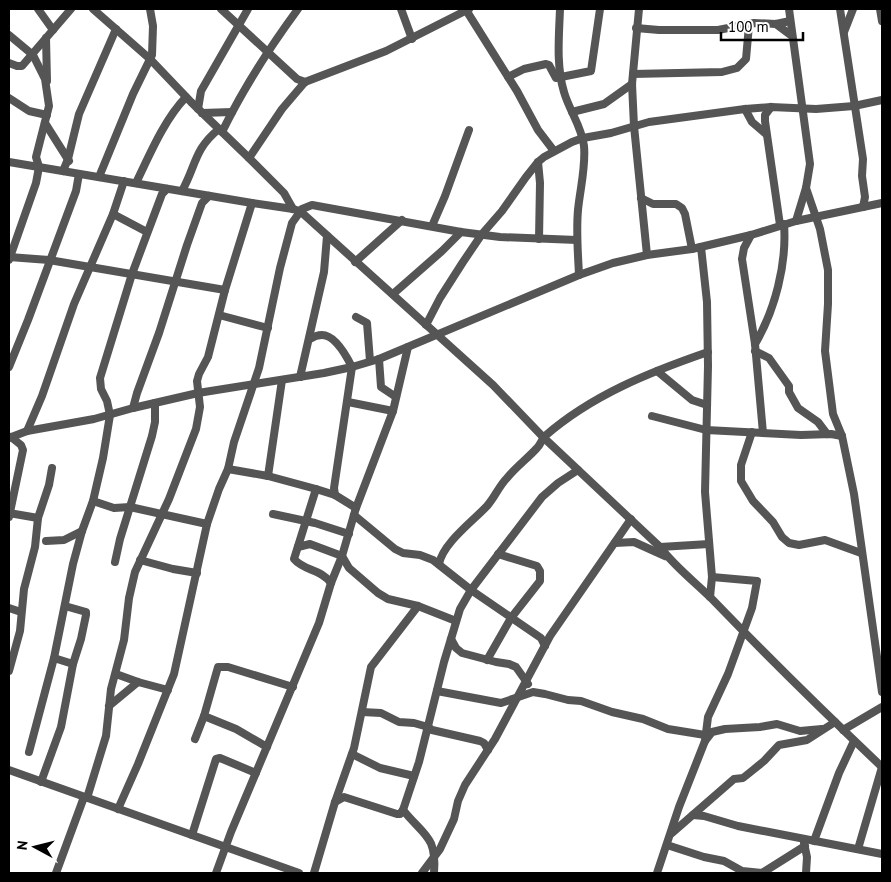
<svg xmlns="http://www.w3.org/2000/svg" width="891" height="882" font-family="'PT Sans',sans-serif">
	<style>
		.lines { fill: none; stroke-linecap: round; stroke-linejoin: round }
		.minor { stroke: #555; stroke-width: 8 }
	</style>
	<rect width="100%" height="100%" fill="#fff"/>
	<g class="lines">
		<!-- minor -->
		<g class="minor">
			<polyline points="38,9 53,30"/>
			<polyline points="93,9 150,59 191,102 249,158 284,193 293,209"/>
			<polyline points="221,9 297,79 305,82"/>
			<polyline points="401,9 412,39"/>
			<path d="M560 9C559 36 556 66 564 92 569 110 582 127 584 146 586 167 580 189 578 210 576 232 578 253 579 275"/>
			<polyline points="639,9 632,84 634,126 647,255"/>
			<polyline points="789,9 810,164 806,188 796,221"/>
			<polyline points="840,9 863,159 862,176 865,197 863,207"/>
			<polyline points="880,9 882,21"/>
			<polyline points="466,10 517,91 538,130 554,151"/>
			<polyline points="776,24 792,36"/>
			<polyline points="636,28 659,30 718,30 754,23 776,24 790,21"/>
			<polyline points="844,32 853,9"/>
			<polyline points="9,35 33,55 45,79 49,106 36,157 39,167 36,183 9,260"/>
			<polyline points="46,38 47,81"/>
			<polyline points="9,63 17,66 22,66 71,9"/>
			<polyline points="633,74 722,72 737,68 746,59 749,25"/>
			<polyline points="508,77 524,69 546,64 549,65 556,78 591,71 600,9"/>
			<polyline points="9,98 29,111 47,115"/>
			<polyline points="771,107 765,115 765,121 780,225"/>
			<polyline points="198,109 201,91 248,9"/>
			<polyline points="745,109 752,122 766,134"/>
			<polyline points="572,112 604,104 632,84"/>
			<polyline points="202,113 232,112"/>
			<polyline points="45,123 69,161"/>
			<path d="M222 132C243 89 270 47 298 9"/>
			<polyline points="249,158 282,109 305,82 386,51 469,9"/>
			<path d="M9 162 252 203 293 209 300 211 493 385 543 437 660 547C675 567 694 581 711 598 767 656 824 712 882 767"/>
			<polyline points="538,162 540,183 539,239"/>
			<polyline points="63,171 68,159 79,114 116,29"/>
			<polyline points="99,177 133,94 152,55 153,26 150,9"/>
			<path d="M136 183C150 154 164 120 186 97"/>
			<polyline points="806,188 820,229 828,270 828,304 825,351 833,414 842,436 854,494 882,692"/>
			<path d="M182 191C196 166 194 149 219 129"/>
			<polyline points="641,198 653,204 676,204 682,208 685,214 692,249"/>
			<polyline points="113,214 147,232"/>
			<polyline points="432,226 445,196 469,130"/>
			<polyline points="751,235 744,248 742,259 755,344 763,433"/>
			<polyline points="701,247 707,302 708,366 705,492 712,577 710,597"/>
			<polyline points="9,257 49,260 225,290"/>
			<polyline points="355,262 402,220"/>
			<polyline points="393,294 442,251 461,232"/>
			<polyline points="219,315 268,328"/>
			<polyline points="356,317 367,323 370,361"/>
			<polyline points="426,325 440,298 463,262 482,234 502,211 526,177 538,162 544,157 572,142 583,138 611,133 649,122 745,109 771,107 816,109 854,106 882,100"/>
			<path d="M310 339C313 337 317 335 322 335 335 335 347 357 352 367L334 488 335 495"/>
			<path d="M755 344C775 310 787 264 784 224"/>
			<polyline points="755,351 769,358 789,386 789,392 798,408 818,422 827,434"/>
			<polyline points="379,359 381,387 396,397"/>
			<polyline points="9,367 28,320 76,191 79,174"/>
			<polyline points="657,371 692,400 707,405"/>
			<polyline points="300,377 324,272 327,236"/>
			<polyline points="348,402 393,411"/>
			<polyline points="133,408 137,393 159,333 187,245 202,203 209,196"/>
			<polyline points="652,416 706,430 801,435 831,434 842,436"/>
			<polyline points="27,431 42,396 74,304 113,214 124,181"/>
			<polyline points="752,432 741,465 741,481 753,501 773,522 782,537 789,543 799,545 825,540 861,553"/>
			<polyline points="9,438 27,431 94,419 133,408 198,393 324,373 352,367 379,359 579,275 613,263 647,255 692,249 751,235 796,221 882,203"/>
			<polyline points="228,469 268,476 316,489 335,495 356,508"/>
			<polyline points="268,476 282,380"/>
			<path d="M316 489 294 559C304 571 321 569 331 583"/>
			<polyline points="93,501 114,508 130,507 207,524"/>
			<polyline points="9,513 38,518"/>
			<polyline points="273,514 315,523 349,534"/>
			<polyline points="354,515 395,549 403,553 420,555 433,560 471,590 541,638 545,646"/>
			<polyline points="9,517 23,450 21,445 11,437"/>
			<polyline points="46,541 64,540 82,531"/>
			<polyline points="615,543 634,542 665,556"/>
			<polyline points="298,547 310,544 342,556 349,568 378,593 388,599 418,606 456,621"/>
			<polyline points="660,547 709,544"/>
			<polyline points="140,560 173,569 197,573"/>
			<polyline points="115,562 120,539 152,436 155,422 155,403"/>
			<path d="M439 564C443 543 473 521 487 506 495 497 499 486 507 478 516 467 528 458 537 448 541 444 542 439 545 436 592 395 650 372 708 352"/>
			<polyline points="9,608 21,612"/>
			<polyline points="451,639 456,648 462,653 496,662 509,664 516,667 528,684"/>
			<polyline points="54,658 73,664"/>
			<polyline points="487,660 511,618 540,581 540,571 537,566 498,554"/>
			<polyline points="9,671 20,631 24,589 35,547 38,518 49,485 52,468"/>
			<polyline points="116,674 138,682 168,690"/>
			<polyline points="437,691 501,703 533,692 545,694 568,700 581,701 612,712 643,719 668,729 705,735"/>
			<polyline points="109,706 138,682"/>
			<polyline points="362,712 381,713 399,722 414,723 428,727 432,730 480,741 484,743 488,750"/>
			<polyline points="204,716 236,729 267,747"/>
			<polyline points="843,730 882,707"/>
			<polyline points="195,739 204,716 218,667 228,667 293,687"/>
			<polyline points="705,741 712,732 725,729 760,727 777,724 800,731 822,729"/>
			<polyline points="29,752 54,658 73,564 82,531 93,501 103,458 110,415 107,401 101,389 100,378 132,274 162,194 167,189"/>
			<polyline points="352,754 380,768 414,776"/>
			<polyline points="9,770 299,873"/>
			<polyline points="41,782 61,727 73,664 81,639 86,615 86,612 65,606"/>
			<polyline points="87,798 106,736 111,689 124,640 129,598 135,572 169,499 196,429 200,407 197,381 199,374 208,357 225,290 252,203"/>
			<polyline points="335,802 344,797 397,814 400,814 403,810 419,762 444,662 460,609 471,590 542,497 558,483 578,470"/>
			<polyline points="118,809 138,764 174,674 207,524 219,489 228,469 234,442 259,368 280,268 292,223 302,209 312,205 461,232 500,237 577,240"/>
			<path d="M403 810C424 836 437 836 434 873"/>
			<polyline points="693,815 704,816 738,826 882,854"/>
			<polyline points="672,833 734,779 743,778 753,770 764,761 779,745 807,740 835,722"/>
			<polyline points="192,835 216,759 220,758 256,773"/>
			<polyline points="814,841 839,773 854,741"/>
			<polyline points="804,843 807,857 806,873"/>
			<polyline points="667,845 704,857 724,861 742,871 762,873"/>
			<polyline points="858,849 882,767"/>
			<polyline points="56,873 84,797"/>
			<polyline points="216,873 231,832 319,623 331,583 342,556 356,508 393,411 408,347"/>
			<polyline points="314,873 335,802 354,748 371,667 418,606"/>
			<polyline points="422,873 440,849 454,819 458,801 465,785 495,739 550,636 631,519"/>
			<polyline points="657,873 679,807 705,741 708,717 728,674 752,608 757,581 712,577"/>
			<polyline points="762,873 805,846"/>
		</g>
	</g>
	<!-- border -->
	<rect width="891" height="882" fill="none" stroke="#000000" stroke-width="20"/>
	<!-- north arrow -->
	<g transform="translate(35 847) rotate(277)" stroke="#ffffff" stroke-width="4" paint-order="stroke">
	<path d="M0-4L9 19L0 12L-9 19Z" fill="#000000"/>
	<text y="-8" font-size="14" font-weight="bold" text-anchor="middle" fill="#000000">N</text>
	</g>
	<!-- scale -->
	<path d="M721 32v8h82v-8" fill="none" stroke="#000000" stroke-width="2.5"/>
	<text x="728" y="32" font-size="15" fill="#000000" stroke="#ffffff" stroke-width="4" paint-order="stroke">100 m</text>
</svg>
